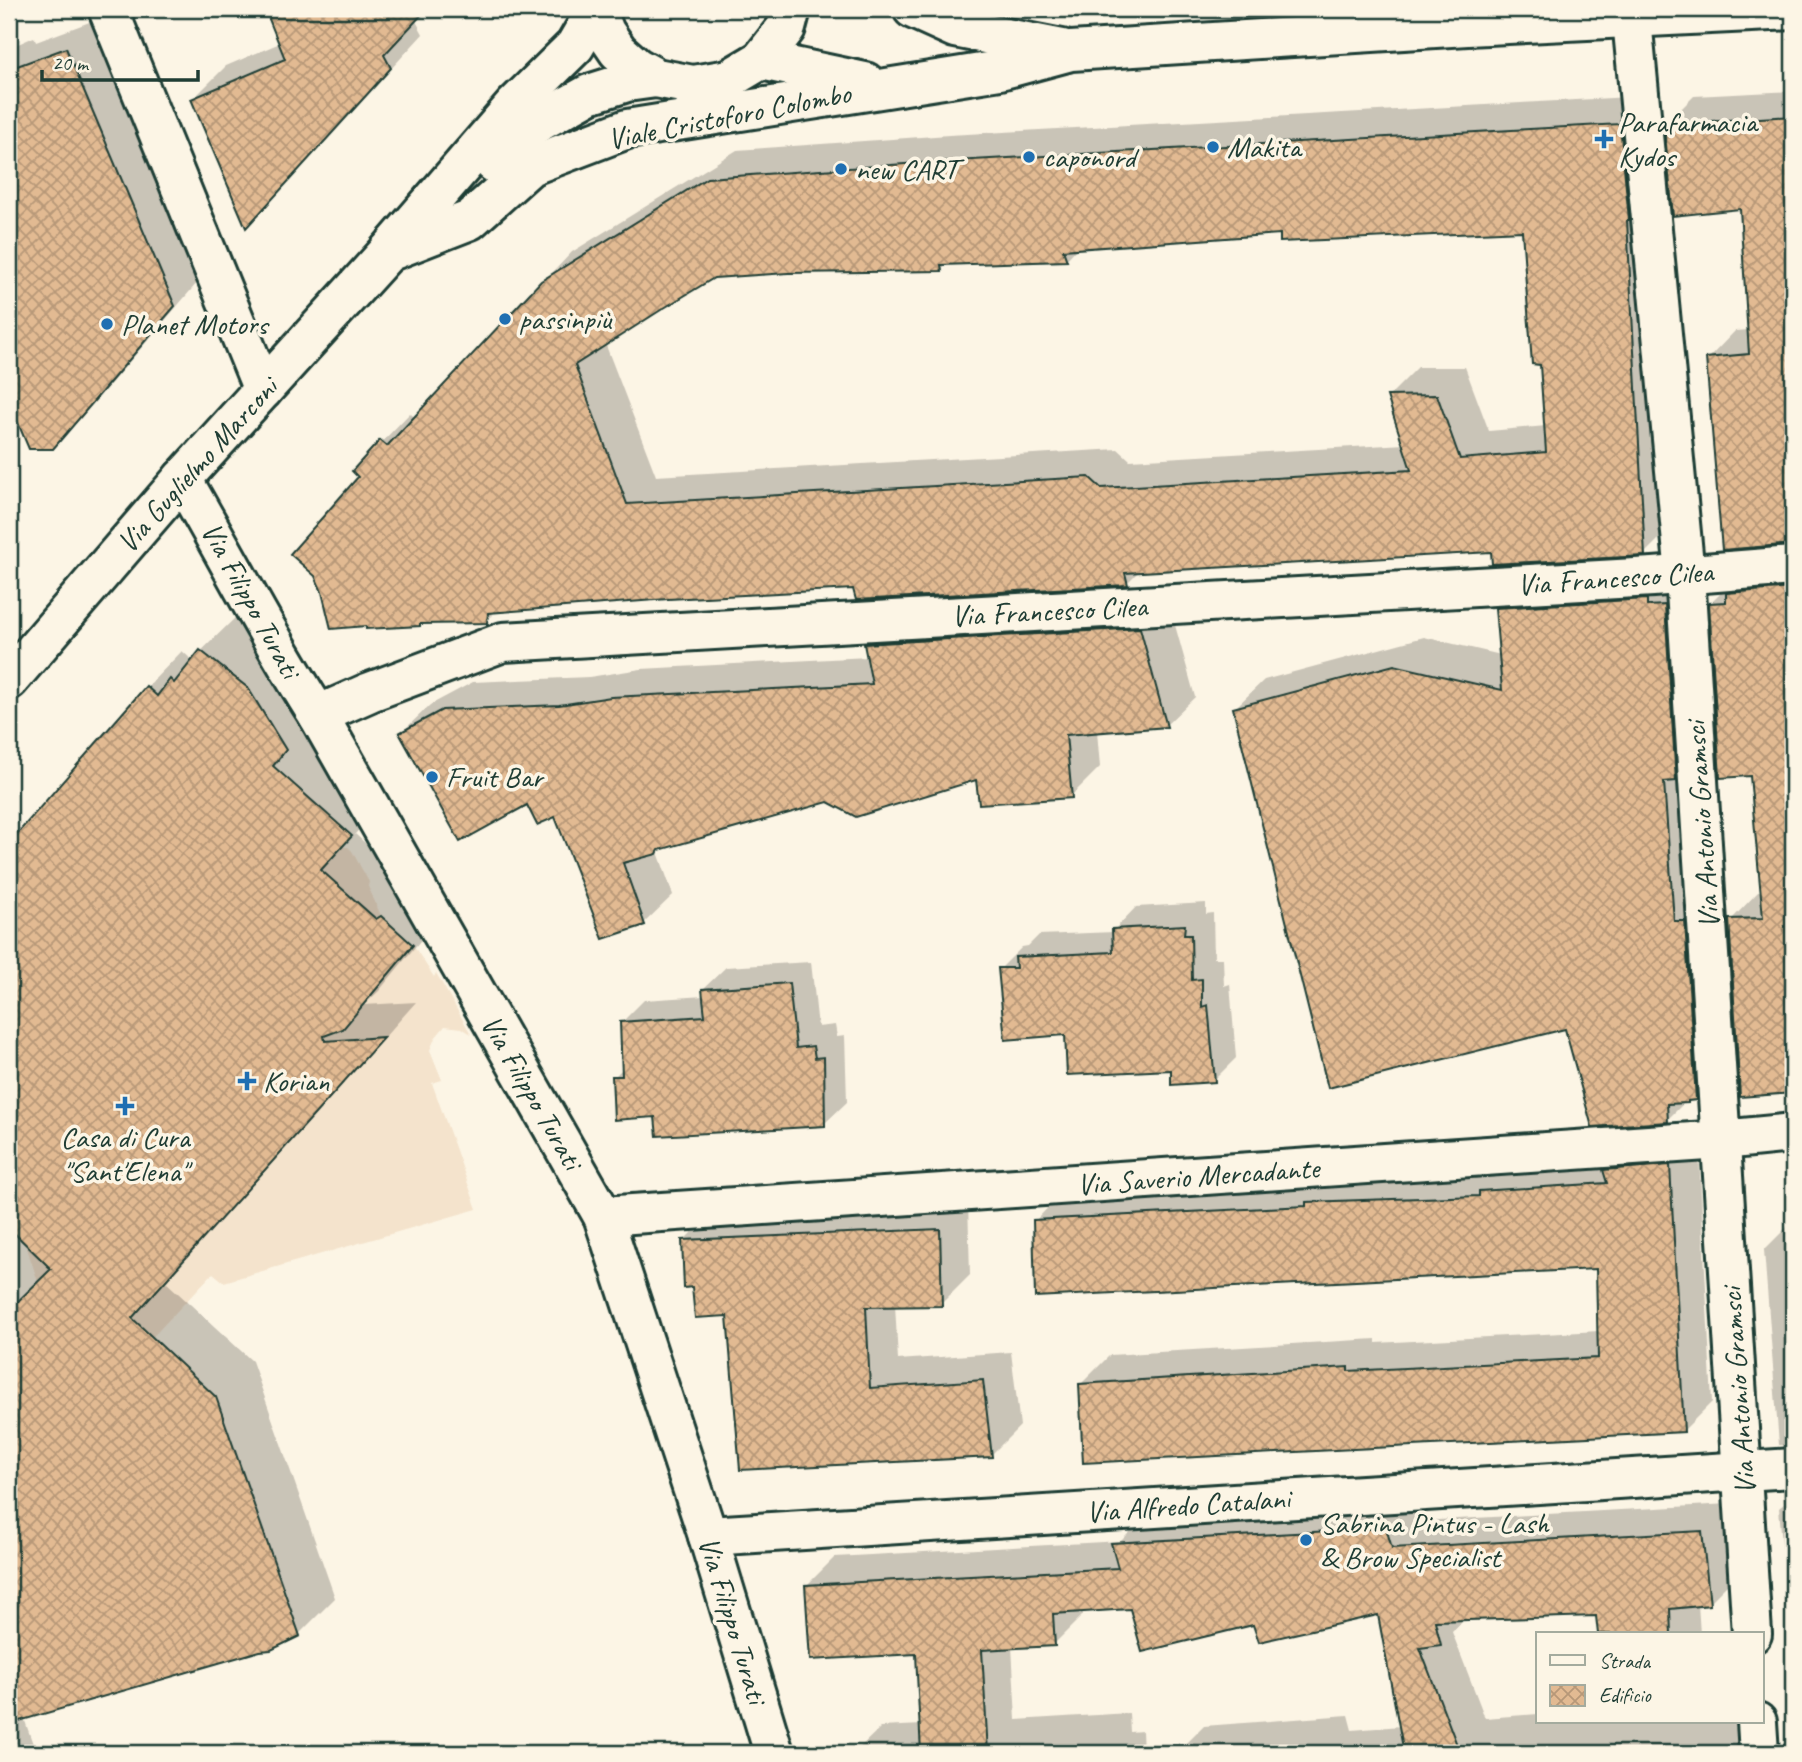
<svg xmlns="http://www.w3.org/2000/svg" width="1802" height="1762" font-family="Caveat,sans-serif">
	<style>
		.built { fill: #f4e3cc }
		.shadow { fill: #0003; fill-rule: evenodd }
		.building { fill: url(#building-cross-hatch); stroke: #1f3d34; stroke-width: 2; fill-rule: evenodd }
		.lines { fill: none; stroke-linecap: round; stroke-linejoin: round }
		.street-casing { stroke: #1f3d34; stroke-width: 44 }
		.secondary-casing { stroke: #1f3d34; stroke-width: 44 }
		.street { stroke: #fcf5e5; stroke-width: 38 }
		.secondary { stroke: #fcf5e5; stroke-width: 38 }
		.poi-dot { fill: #1f6fb2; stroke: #fcf5e5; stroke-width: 2.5 }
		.labels { text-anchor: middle; stroke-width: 7; stroke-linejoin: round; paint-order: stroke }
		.street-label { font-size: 30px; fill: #1f3d34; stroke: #fcf5e5 }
		.poi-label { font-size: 30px; fill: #1f3d34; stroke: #fcf5e5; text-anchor: start }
	</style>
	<defs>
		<pattern id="building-cross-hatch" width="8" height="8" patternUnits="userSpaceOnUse" patternTransform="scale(1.75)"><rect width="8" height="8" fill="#e2ba92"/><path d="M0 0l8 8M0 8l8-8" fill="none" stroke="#b79878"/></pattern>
	</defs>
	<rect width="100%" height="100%" fill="#fcf5e5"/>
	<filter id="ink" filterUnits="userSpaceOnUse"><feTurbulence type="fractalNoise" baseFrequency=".0143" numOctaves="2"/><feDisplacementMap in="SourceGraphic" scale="14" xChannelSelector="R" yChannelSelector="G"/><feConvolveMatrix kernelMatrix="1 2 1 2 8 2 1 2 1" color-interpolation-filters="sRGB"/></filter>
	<g filter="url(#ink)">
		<!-- built -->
		<polygon class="built" points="311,799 352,836 343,847 348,847 352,851 369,882 368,886 381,916 413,945 434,977 436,973 471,1034 462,1028 445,1026 435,1038 430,1050 442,1080 432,1083 477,1209 224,1282 213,1273 127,1364 38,1282 26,1245 9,1228 9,1196 24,1179 9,1165 9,1134"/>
		<!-- shadow -->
		<g class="shadow">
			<polygon points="267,9 427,9 416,21 423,34 278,192 246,225 193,99 226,66 280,43"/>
			<polygon points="95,20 203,276 81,418 52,447 11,402 9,403 9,48 34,37 36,42"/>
			<polygon points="1793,91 1793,543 1724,548 1708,359 1735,331 1749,330 1742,207 1666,124 1694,96"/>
			<path d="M1648 96 1673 525 1644 554 1492 550 1139 571 1127 583 855 587 668 598 496 611 486 621 422 622 420 625 361 477 354 471 410 413 415 418 572 252 737 150 949 135ZM1523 229 1541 363 1546 426 1489 431 1465 367H1418L1389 396 1405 444 1130 460 1118 449 656 476 605 343 714 277 788 271 942 269 948 263 1066 260 1078 247 1281 232Z"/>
			<polygon points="1793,563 1793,1091 1742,1095 1731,920 1758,892 1762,892 1751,774 1710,604 1738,576"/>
			<polygon points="1675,571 1724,1070 1696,1099 1686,1101 1667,1120 1566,1027 1235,708 1264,680 1424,637 1501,655 1497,608 1526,580"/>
			<polygon points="1168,600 1195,697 1166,725 1097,731 1100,767 1071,796 978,777 828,800 661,848 658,852 673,895 644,923 556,815 527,803 401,733 430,705 473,682 589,677 641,669 868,657 866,644 895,615"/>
			<polygon points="237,616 387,799 355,834 412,885 447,908 379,991 364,1005 416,1002 166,1282 252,1361 335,1598 299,1634 271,1648 260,1649 24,1718 36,1753 9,1753 9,1198 27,1178 9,1162 9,1137 21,1123 9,1112 9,846 147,687 182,651 192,660"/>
			<polygon points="1206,903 1206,914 1213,913 1214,958 1223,958 1224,986 1230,984 1236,1058 1214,1080 1067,1034 1000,969 1022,947 1028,946 1039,935 1114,932 1114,930 1136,907"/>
			<polygon points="811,962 818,1027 835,1025 837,1037 845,1036 847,1102 824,1124 656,1115 614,1077 624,1067 622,1022 644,1000 704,996 703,989 726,967"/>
			<polygon points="1698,1138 1712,1402 1684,1430 1081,1384 1110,1355 1376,1339 1376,1343 1599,1331 1598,1267 1035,1221 1063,1192"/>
			<polygon points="968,1201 970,1275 941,1304 895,1304 898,1360 1011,1352 1020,1426 991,1455 729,1314 694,1285 683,1241 712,1212"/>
			<polygon points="1792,1222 1793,1222 1793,1445 1779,1445 1764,1250"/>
			<polygon points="1793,1481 1793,1677 1779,1508 1784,1504 1783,1491"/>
			<polygon points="1414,1501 1420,1521 1729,1504 1737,1575 1709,1603 1698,1604 1700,1634 1599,1634 1598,1614 1466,1618 1452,1632 1485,1718 1538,1714 1538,1722 1746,1722 1748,1753 1177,1753 1204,1726 1348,1715 1352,1730 1401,1726 1380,1613 1255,1623 1130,1583 1082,1610 1083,1615 1054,1644 1012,1646 1016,1720 1129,1713 1130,1732 1142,1731 1143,1753 854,1753 881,1727 922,1725 918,1652 806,1586 835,1557 1121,1541 1147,1515"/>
		</g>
		<!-- building -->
		<g class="building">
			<polygon points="265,9 427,9 384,55 391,68 246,228 191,99 285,59"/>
			<polygon points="66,48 175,306 53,449 29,449 9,402 9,69"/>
			<polygon points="1793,116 1793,544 1722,550 1706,358 1749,354 1740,209 1673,216 1664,124"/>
			<path d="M1620 124 1629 220H1627L1645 556 1492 564 1491 552 1125 573 1128 585 856 600 853 589 668 599 488 613 487 623 420 624V626L366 629V626L331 629 322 592 315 576 290 554 358 477 352 471 380 440 387 446 541 281 707 178 919 163ZM1522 231 1532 364 1540 365 1546 452 1460 459 1437 395 1387 396 1411 470 1101 488 1089 477 627 504 575 365 664 308 714 278 788 273 942 271 941 265 1067 261 1063 250 1280 234V242Z"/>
			<polygon points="1793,588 1793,1093 1740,1097 1729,919 1763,918 1750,776 1720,778 1709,603 1726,602 1726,593"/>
			<polygon points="1647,599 1647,606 1665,605 1676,781 1664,782 1674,921 1685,921 1696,1100 1688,1101 1688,1103 1667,1104 1668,1122 1592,1127 1565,1029 1328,1088 1233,708 1394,665 1502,690 1495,608"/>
			<polygon points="1140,628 1167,727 1066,735 1072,798 979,804 976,780 856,817 828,802 659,850 657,854 623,863 645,925 603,939 555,817 537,825 527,805 460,842 399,733 442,710 559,705 611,697 872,684 864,644"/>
			<polygon points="200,650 248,688 286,750 273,766 352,836 321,870 376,919 381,916 413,945 343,1029 324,1036 325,1041 384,1037 132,1318 216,1397 300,1636 271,1650 260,1651 9,1724 9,1310 51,1269 9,1228 9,843 146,686 157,696 170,679 174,683"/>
			<polygon points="1185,925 1184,935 1191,935 1192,980 1202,979 1202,1007 1208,1005 1215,1082 1171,1085 1171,1070 1067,1075 1065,1035 1005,1040 998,968 1016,968 1015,957 1113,952 1112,929"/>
			<polygon points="789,983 796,1048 813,1046 815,1058 824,1057 825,1126 657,1136 655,1117 614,1120 612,1076 622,1076 620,1022 705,1016 702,989"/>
			<polygon points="1670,1165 1684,1432 1083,1463 1079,1384 1348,1367 1348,1371 1598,1358 1596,1269 1035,1297 1033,1220 1306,1206 1306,1202 1479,1196 1479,1191 1607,1183 1603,1170"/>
			<polygon points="940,1229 942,1306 866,1307 870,1388 983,1380 992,1457 740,1470 727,1316 695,1318 692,1287 684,1288 682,1240"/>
			<polygon points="1386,1528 1392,1548 1702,1531 1710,1605 1670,1609 1671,1634 1598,1634 1596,1616 1435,1621 1441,1645 1420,1648 1460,1753 1404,1753 1378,1615 1259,1642 1253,1625 1142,1652 1130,1609 1053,1614 1055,1646 982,1650 988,1753 921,1753 916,1654 810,1660 805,1585 1118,1568 1111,1543"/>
		</g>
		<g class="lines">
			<defs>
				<g id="street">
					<polyline points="108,9 263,390"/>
					<polyline points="1631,9 1685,575 1752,1634"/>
					<polyline points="318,715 370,692 503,642 1653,577 1793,566"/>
					<polyline points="603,1216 1722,1140 1793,1133"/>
					<polyline points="708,1536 1793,1468"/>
					<polyline points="1757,1722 1759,1753"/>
				</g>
				<g id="secondary">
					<polyline points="596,9 605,32 618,51 636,67 656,78 693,85 729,79 761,60 786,28 791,9"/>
					<polyline points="913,9 955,28 1062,49"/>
					<polyline points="761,60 865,82"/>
					<polyline points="494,163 532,126 589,94 627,82 656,78"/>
					<polyline points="388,252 470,220 530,166 627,129 1000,70 1071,51 1467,26 1793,10"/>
					<path d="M182 479C228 558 269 639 318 715L603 1216 708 1536 774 1753"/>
					<polyline points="9,680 182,479 388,252 515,105 575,46 596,10"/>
				</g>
			</defs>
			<!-- street casing -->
			<use href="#street" class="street-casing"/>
			<!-- secondary casing -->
			<use href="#secondary" class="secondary-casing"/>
			<!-- street -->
			<use href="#street" class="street"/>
			<!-- secondary -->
			<use href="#secondary" class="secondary"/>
		</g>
	</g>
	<!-- markers -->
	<g class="poi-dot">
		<path d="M1600.5 128.5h7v7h7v7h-7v7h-7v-7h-7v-7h7z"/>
		<circle cx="1213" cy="147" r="7"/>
		<circle cx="1029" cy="157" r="7"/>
		<circle cx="841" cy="169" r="7"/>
		<circle cx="505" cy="319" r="7"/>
		<circle cx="107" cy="324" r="7"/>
		<circle cx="432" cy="777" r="7"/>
		<path d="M243.5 1070.5h7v7h7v7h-7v7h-7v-7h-7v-7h7z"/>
		<path d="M121.5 1095.5h7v7h7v7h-7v7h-7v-7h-7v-7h7z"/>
		<circle cx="1306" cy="1540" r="7"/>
	</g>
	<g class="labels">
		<!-- street labels -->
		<g class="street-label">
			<text transform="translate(729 116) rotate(-11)" y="10">Viale Cristoforo Colombo</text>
			<text transform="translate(197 465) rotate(-48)" y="10">Via Guglielmo Marconi</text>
			<text transform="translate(1615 578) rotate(-4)" y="10">Via Francesco Cilea</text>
			<text transform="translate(251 600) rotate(61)" y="10">Via Filippo Turati</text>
			<text transform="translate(1049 611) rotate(-3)" y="10">Via Francesco Cilea</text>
			<text transform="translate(1702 825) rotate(-94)" y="10">Via Antonio Gramsci</text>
			<text transform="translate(532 1092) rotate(60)" y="10">Via Filippo Turati</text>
			<text transform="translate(1198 1176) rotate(-4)" y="10">Via Saverio Mercadante</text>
			<text transform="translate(1738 1391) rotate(-94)" y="10">Via Antonio Gramsci</text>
			<text transform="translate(1188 1505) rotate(-4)" y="10">Via Alfredo Catalani</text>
			<text transform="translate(733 1620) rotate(73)" y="10">Via Filippo Turati</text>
		</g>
		<!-- poi labels -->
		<g class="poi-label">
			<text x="1618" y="132">Parafarmacia<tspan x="1618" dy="34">Kydos</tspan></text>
			<text x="1227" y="157">Makita</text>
			<text x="1043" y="167">caponord</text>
			<text x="855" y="179">new CART</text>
			<text x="519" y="329">passinpiù</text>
			<text x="121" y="334">Planet Motors</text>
			<text x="446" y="787">Fruit Bar</text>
			<text x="263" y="1091">Korian</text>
			<text x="125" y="1147" text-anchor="middle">Casa di Cura<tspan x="125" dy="34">"Sant'Elena"</tspan></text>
			<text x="1320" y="1533">Sabrina Pintus - Lash<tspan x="1320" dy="34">&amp; Brow Specialist</tspan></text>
		</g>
	</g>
	<!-- margin -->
	<rect width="1802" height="1762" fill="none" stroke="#fcf5e5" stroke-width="35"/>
	<rect x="18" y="18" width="1767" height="1727" fill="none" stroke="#1f3d34" stroke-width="2.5" filter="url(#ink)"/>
	<!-- legend -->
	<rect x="1536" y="1632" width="228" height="91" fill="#fcf5e5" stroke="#a4ab9e" stroke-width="2"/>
	<rect x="1550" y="1655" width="35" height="10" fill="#fcf5e5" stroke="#a4ab9e" stroke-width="2"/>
	<text x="1599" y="1668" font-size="21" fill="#1f3d34">Strada</text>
	<rect x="1550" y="1685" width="35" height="21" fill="url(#building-cross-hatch)" stroke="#a4ab9e" stroke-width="2"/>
	<text x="1599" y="1702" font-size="21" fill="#1f3d34">Edificio</text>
	<!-- scale -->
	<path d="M42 70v10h156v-10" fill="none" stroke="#1f3d34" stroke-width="3.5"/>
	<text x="52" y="70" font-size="21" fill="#1f3d34" stroke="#fcf5e5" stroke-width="5" paint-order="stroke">20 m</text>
</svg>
